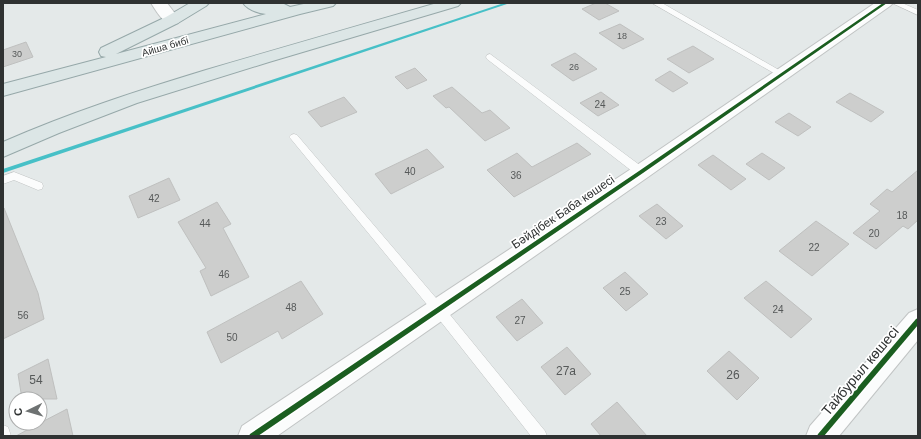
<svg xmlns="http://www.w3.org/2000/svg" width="921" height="439" font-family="Arial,sans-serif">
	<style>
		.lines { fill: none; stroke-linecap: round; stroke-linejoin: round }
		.stream { fill: #47c0c7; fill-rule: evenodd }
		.building { fill: #cdcecd; stroke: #bfc0bf }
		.lane-casing { stroke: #c1c4c4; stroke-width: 1 }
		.street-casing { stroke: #c1c4c4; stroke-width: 2 }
		.primary-casing { stroke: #96a8a9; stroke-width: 2 }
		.lane { fill: #fbfcfc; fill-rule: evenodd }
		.street { fill: #fbfcfc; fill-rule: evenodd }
		.primary { fill: #dce6e6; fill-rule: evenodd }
		.cycleway-casing { stroke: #fff; stroke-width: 3 }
		.cycleway { fill: #1b5e20; fill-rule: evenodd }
		.labels { text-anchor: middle; stroke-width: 3.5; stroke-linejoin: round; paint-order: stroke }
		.far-number-label { font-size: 9px; fill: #565959 }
		.far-street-label { font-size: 10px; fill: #2f3232; stroke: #fff }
		.number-label { font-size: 10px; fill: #565959 }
		.street-label { font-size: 12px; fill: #2f3232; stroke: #fff }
		.near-number-label { font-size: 12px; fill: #565959 }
		.near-street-label { font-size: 14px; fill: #2f3232; stroke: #fff }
	</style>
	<rect width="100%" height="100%" fill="#e4e9e9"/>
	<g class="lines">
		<!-- stream -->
		<polygon class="stream" points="504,3 510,3 3,173 3,169"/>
	</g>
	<!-- building -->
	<g class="building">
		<polygon points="596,3 605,3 619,11 599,20 582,9"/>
		<polygon points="620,24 644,39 623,49 599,33"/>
		<polygon points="26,42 33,57 3,67 3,50"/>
		<polygon points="693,46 714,59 689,73 667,59"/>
		<polygon points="575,53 597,69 573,81 551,65"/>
		<polygon points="415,68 427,80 407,89 395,77"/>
		<polygon points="670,71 688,83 673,92 655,80"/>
		<polygon points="452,87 482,113 490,110 510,128 485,141 449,107 446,108 433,96"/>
		<polygon points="601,92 619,105 598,116 580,103"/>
		<polygon points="850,93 884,112 871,122 836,102"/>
		<polygon points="344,97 357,112 321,127 308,112"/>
		<polygon points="789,113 811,127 798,136 775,122"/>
		<polygon points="577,143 591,154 514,197 487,170 517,153 532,167"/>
		<polygon points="427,149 444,167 391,194 375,174"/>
		<polygon points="762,153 785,168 769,180 746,164"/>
		<polygon points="713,155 746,179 731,190 698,165"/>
		<polygon points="918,170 918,220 908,229 903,226 876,249 853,233 880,211 870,204 887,189 892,192"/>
		<polygon points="169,178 180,200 138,218 129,196"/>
		<polygon points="217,202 231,224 223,228 249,277 211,296 200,271 206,268 178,222"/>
		<polygon points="657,204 683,226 666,239 639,216"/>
		<polygon points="4,208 38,293 44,319 3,339"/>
		<polygon points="816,221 849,244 812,276 779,251"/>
		<polygon points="625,272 648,294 626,311 603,288"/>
		<polygon points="301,281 323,314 282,339 278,331 221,363 207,332"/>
		<polygon points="766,281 812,319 791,338 744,298"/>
		<polygon points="522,299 543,323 517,341 496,317"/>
		<polygon points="567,347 591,374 565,395 541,367"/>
		<polygon points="729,351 759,378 737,400 707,371"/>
		<polygon points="48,359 57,399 22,399 18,374"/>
		<polygon points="617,402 647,436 601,436 591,424"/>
		<polygon points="67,409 73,436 16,436 40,423"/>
	</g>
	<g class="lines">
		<defs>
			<g id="lane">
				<polygon points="652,3 662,3 786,74 782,77 779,76"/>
				<polygon points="892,3 902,3 918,10 918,15"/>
				<polygon points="490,54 645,169 646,172 645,175 637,175 487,59 486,57 487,55"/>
				<polygon points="294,134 297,135 442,305 545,431 547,436 531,436 434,313 291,139 289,137 291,135"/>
				<polygon points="14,172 42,183 43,186 42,189 38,190 14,180 3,184 3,176"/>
				<polygon points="3,425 8,427 11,436 3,436"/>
			</g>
			<g id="street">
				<path d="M151 3H167L180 20 178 23C164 27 158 13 151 3Z"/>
				<polygon points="875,3 893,3 890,6 648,177 277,436 238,436 242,426 634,167"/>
				<polygon points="918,309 918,340 839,436 806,436 810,426 909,313"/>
			</g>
			<g id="primary">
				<path d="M190 3H209L206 6 178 23 116 54 266 14C258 13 248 10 243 3L284 4 290 7 308 3H336L333 6 300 14 3 96V84L106 57 101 56 99 52 101 48 166 17Z"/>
				<path d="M437 3H461L458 6 269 62 137 103 59 133 3 157V142C69 113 137 91 206 70 283 47 360 25 437 3Z"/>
			</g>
		</defs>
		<!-- lane casing -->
		<use href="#lane" class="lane-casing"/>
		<!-- street casing -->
		<use href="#street" class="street-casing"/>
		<!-- primary casing -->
		<use href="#primary" class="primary-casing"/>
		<!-- lane -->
		<use href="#lane" class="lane"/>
		<!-- street -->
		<use href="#street" class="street"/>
		<!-- primary -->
		<use href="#primary" class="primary"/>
		<defs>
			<g id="cycleway">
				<polygon points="883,3 887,3 643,173 258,436 249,436 250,434 639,171"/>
				<polygon points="918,318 918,325 824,436 817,436 818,434 916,319"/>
			</g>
		</defs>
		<!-- cycleway casing -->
		<use href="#cycleway" class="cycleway-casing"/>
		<!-- cycleway -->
		<use href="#cycleway" class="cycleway"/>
	</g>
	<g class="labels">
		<!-- far-number labels -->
		<g class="far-number-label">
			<text x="622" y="39">18</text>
			<text x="17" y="57">30</text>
			<text x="574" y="70">26</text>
		</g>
		<!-- far-street labels -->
		<g class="far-street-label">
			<text transform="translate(165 46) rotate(-16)" y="4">Айша бибі</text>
		</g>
		<!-- number labels -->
		<g class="number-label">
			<text x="600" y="108">24</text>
			<text x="410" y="175">40</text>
			<text x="516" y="179">36</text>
			<text x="154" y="202">42</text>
			<text x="902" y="219">18</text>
			<text x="661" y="225">23</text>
			<text x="205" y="227">44</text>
			<text x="874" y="237">20</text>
			<text x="814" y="251">22</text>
			<text x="224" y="278">46</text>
			<text x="625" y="295">25</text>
			<text x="291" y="311">48</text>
			<text x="778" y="313">24</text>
			<text x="23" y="319">56</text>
			<text x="520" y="324">27</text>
			<text x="232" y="341">50</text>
		</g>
		<!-- street labels -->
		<g class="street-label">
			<text transform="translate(563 212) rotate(-34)" y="4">Бәйдібек Баба көшесі</text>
		</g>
		<!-- near-number labels -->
		<g class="near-number-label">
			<text x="566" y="375">27а</text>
			<text x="733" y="379">26</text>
			<text x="36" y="384">54</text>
		</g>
		<!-- near-street labels -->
		<g class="near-street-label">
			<text transform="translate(860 371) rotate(-50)" y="5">Тайбурыл көшесі</text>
		</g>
	</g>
	<!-- border -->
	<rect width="921" height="439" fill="none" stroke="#2f3232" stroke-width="8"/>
	<!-- north arrow -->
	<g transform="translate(28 411) rotate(265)"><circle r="19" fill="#ffffff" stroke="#acadad"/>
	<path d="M0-3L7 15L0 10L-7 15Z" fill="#6e7272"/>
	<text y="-6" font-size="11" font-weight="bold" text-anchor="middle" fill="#2f3232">С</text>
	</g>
</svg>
